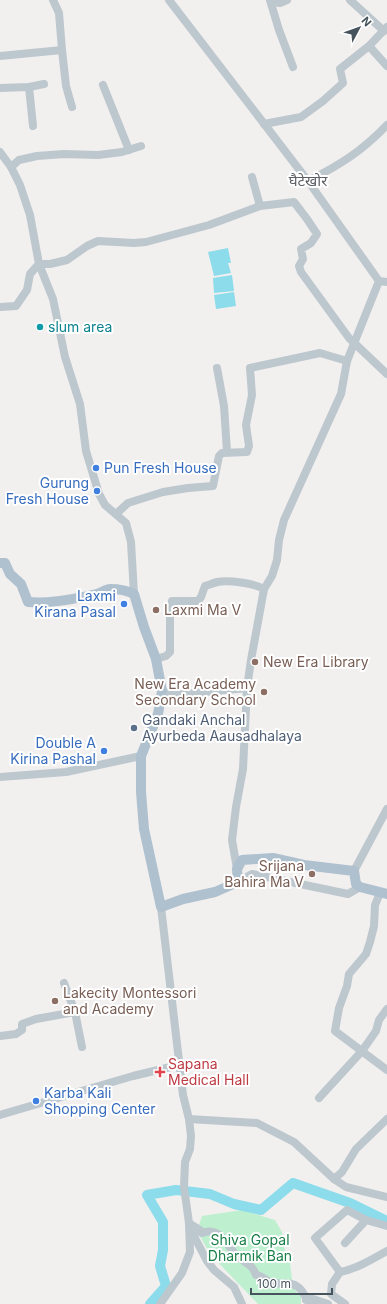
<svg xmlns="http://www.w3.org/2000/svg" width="387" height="1304" font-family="Inter,'Noto Sans Devanagari',sans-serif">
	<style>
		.green { fill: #beefcf }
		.water { fill: #8cdceb }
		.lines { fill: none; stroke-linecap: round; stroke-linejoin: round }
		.river { stroke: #8cdceb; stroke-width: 10 }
		.minor { stroke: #bdc7ce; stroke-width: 8 }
		.major { stroke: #afc0ce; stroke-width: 10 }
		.culture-dot { fill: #0f9aa8; stroke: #fff; stroke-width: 1.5 }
		.shop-dot { fill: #3f7fe0; stroke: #fff; stroke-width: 1.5 }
		.education-dot { fill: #8d6e63; stroke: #fff; stroke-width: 1.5 }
		.service-dot { fill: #5c6f8a; stroke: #fff; stroke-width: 1.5 }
		.health-dot { fill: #e0444e; stroke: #fff; stroke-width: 1.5 }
		.labels { text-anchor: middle; stroke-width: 4; stroke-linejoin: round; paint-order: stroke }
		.culture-label { font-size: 14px; fill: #0d838f; stroke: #fff; text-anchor: start }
		.shop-label { font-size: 14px; fill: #366cbe; stroke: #fff; text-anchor: end }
		.education-label { font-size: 14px; fill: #785e54; stroke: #fff; text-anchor: start }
		.service-label { font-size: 14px; fill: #4e5e75; stroke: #fff; text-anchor: start }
		.health-label { font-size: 14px; fill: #be3a42; stroke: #fff; text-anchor: start }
		.park-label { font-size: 14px; fill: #187e46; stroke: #fff }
		.neighbourhood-label { font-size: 15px; fill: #5c6064; stroke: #fff }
	</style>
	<rect width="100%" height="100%" fill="#f2efef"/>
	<!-- green -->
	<polygon class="green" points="242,1210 275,1220 282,1232 284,1247 290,1263 293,1288 301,1296 301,1304 258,1304 210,1254 197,1231 202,1216"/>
	<!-- water -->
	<g class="water">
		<polygon points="228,248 231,263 228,263 231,273 214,276 208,252"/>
		<polygon points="232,275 234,291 214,293 213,278"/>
		<polygon points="234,292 236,306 216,309 214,295"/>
	</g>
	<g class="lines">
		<!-- river -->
		<polyline class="river" points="150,1304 166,1286 160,1266 163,1250 163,1222 147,1195 176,1190 210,1194 234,1204 261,1210 293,1183 350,1203 387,1221"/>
		<!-- minor -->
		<g class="minor">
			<polyline points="169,0 308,181 379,281 387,282"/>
			<polyline points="270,0 279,30 293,67"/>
			<polyline points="350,0 384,31"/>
			<polyline points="271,2 280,3 287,0"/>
			<polyline points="369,46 387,27"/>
			<polyline points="62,50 66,86 72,107"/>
			<polyline points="0,56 62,50 59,13 53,0"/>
			<polyline points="103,85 129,150"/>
			<polyline points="29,87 33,126"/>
			<polyline points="0,88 29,87 44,84"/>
			<polyline points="264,124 301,117 323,101 343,83 340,69 369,46 387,66"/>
			<polyline points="0,152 11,167 20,185 30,215 39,264 53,299 65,357 80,404 86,451 99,494 105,505 126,523 131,542 134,594"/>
			<polyline points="11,167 19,160 37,156 64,154 98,155 122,152 141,146"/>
			<polyline points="252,177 260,206"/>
			<path d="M308 181C340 165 362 151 387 125"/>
			<polyline points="0,307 16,306 27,290 30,274 39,264 50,264 67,260 87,246 98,241 134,243 146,242 209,225 260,206 294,202 307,219 317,234 311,243 301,249 303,259 299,266 301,272 349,338 387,374"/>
			<polyline points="217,368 224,406 227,452"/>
			<polyline points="116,514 128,503 163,492 188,488 213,486 219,456 222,453 247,452 249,446 246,425 252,395 250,368 320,353 347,361"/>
			<path d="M156 659 166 656 170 652V613L172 601H198L201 597 205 586C209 585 213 583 217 582 229 580 254 583 264 589"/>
			<polyline points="162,691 173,695 247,688"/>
			<polyline points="0,777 66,772 141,756"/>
			<polyline points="237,869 232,840 236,807 243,769 247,688 251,660 264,589 272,576 277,560 279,540 284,520 341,394 347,361 379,281"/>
			<polyline points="354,871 387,809"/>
			<polyline points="238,882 252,874 348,894 360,887"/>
			<polyline points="380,893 375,905 374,926 370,942 366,954 349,974 347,986 339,1008 335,1031 387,1070"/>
			<polyline points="161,907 183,1095 189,1119 257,1123 294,1142 334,1179 346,1187 387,1197"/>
			<polyline points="75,1012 82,1047"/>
			<polyline points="0,1036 16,1034 22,1030 22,1024 36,1019 75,1012 64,983"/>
			<polyline points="319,1098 362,1051 376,1031 379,1020 387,1009"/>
			<polyline points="0,1115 133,1076 179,1065"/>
			<polyline points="334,1179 342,1172 356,1149 387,1119"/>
			<path d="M387 1226 366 1220 347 1210 315 1238 340 1272C356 1269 373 1259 387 1251"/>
			<polyline points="345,1243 366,1220"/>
			<polyline points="340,1272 332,1284 331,1294 345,1304"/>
			<polyline points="306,1300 307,1298 310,1298 328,1304"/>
			<polyline points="160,1304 182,1273 190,1252 189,1223 184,1187 185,1162 190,1149 191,1136 189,1119"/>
			<path d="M242 1304 234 1287 214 1270 207 1261 196 1240 189 1223 200 1230 202 1233C207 1231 213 1231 218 1234 225 1238 230 1249 236 1255 245 1264 251 1262 256 1275 263 1276 267 1282 273 1283 281 1285 291 1281 298 1287 304 1291 305 1299 311 1304"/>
		</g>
		<!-- major -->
		<path class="major" d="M0 563H5L10 574 21 584 28 602C49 604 72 599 93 595 99 594 106 589 110 589 119 589 126 590 134 594L144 627 156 659 162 691 158 714 141 756V792L144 829 161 907 183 899 215 892 238 882 237 869 242 860 273 858 304 865 354 871 356 884 360 887 387 894"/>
	</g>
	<!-- markers -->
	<circle class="culture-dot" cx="40" cy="327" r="4"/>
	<g class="shop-dot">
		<circle cx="96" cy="468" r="4"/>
		<circle cx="97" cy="491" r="4"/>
		<circle cx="124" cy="604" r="4"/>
		<circle cx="104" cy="751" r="4"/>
		<circle cx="36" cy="1101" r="4"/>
	</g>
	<g class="education-dot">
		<circle cx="156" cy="610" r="4"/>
		<circle cx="255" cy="662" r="4"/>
		<circle cx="264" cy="692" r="4"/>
		<circle cx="312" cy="874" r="4"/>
		<circle cx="55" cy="1001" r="4"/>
	</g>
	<circle class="service-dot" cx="134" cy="728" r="4"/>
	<path class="health-dot" d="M158 1066h4v4h4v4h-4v4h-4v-4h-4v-4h4z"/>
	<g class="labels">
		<!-- culture labels -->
		<g class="culture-label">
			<text x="48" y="332">slum area</text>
		</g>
		<!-- shop labels -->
		<g class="shop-label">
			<text x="104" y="473" text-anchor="start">Pun Fresh House</text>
			<text x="89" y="488">Gurung<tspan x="89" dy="16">Fresh House</tspan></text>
			<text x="116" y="601">Laxmi<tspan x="116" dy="16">Kirana Pasal</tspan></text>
			<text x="96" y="748">Double A<tspan x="96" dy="16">Kirina Pashal</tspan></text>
			<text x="44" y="1098" text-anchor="start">Karba Kali<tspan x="44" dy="16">Shopping Center</tspan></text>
		</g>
		<!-- education labels -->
		<g class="education-label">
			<text x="164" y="615">Laxmi Ma V</text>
			<text x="263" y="667">New Era Library</text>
			<text x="256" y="689" text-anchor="end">New Era Academy<tspan x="256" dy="16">Secondary School</tspan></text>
			<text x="304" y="871" text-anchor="end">Srijana<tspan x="304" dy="16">Bahira Ma V</tspan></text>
			<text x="63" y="998">Lakecity Montessori<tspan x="63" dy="16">and Academy</tspan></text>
		</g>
		<!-- service labels -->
		<g class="service-label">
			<text x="142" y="725">Gandaki Anchal<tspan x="142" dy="16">Ayurbeda Aausadhalaya</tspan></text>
		</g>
		<!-- health labels -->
		<g class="health-label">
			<text x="168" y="1069">Sapana<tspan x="168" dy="16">Medical Hall</tspan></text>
		</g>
		<!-- park labels -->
		<g class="park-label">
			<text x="250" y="1245">Shiva Gopal<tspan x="250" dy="16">Dharmik Ban</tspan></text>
		</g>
		<!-- neighbourhood labels -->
		<g class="neighbourhood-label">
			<text x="308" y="186">घैटेखोर</text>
		</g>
	</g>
	<!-- north arrow -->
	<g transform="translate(359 28) rotate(49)" stroke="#ffffff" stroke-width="3" paint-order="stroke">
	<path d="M0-3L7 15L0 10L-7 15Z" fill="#47545d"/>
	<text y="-6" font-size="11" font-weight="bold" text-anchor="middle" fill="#47545d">N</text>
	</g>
	<!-- scale -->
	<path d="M251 1288v6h81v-6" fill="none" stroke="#47545d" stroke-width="2"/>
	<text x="257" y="1288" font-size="12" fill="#47545d" stroke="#ffffff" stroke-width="3" paint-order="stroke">100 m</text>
</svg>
